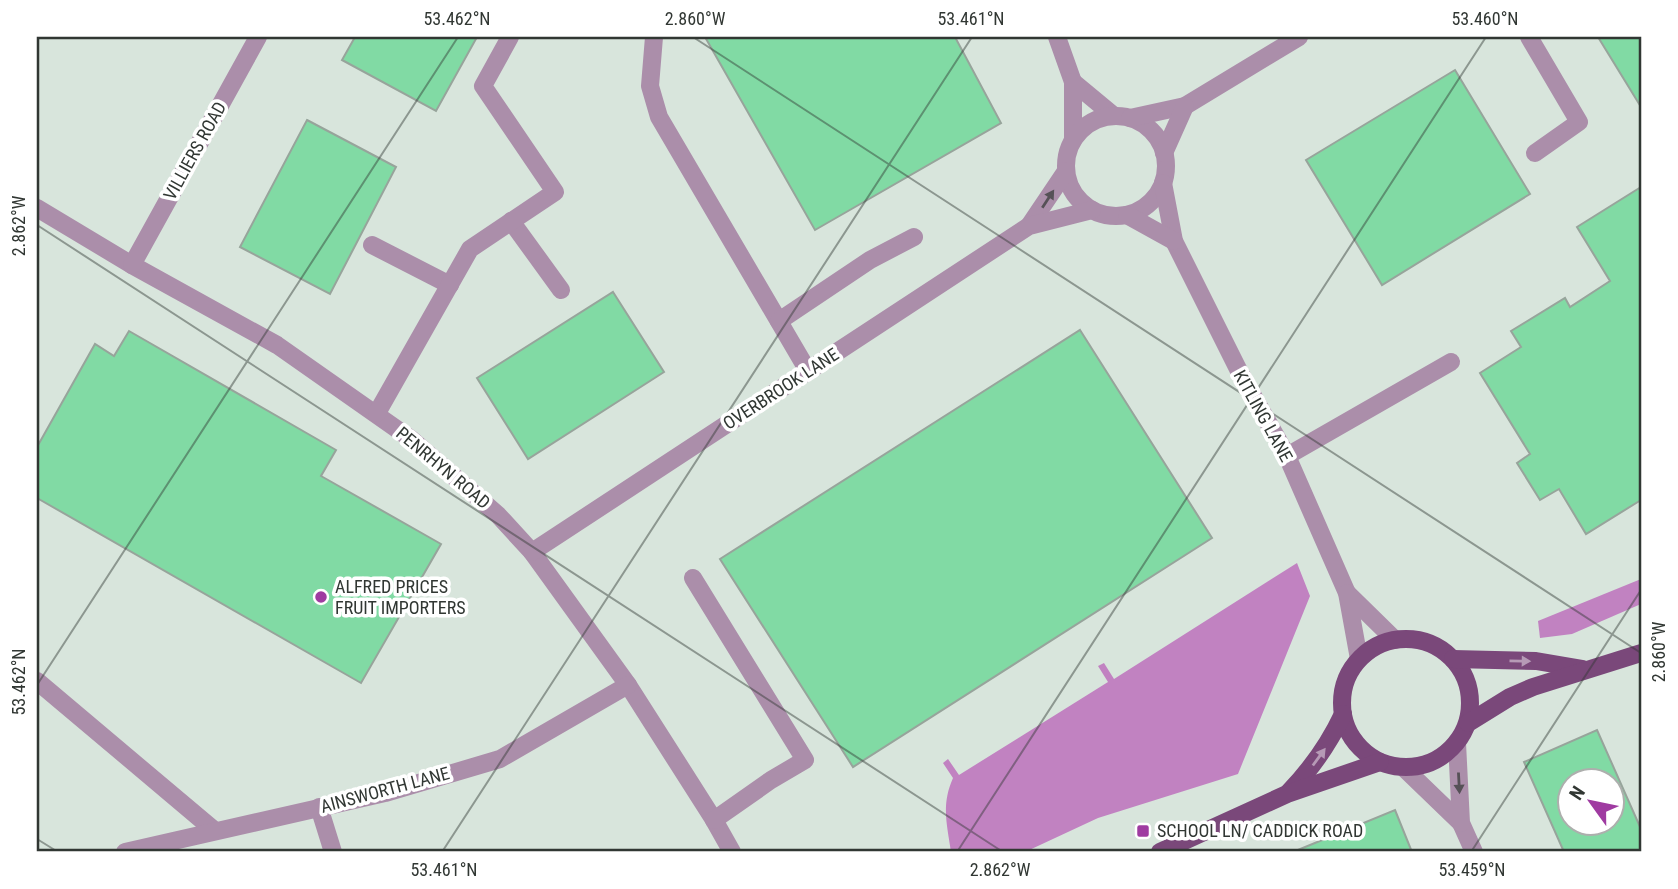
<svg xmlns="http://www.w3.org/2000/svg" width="1678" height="889" font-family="'Roboto Condensed',sans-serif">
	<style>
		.forest { fill: #c182c1 }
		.building { fill: #81daa4; stroke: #97a49b; stroke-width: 2; fill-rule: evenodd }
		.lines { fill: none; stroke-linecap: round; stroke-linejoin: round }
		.minor { stroke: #ab8eaa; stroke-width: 18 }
		.major { stroke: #7a487a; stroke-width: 18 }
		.oneway { fill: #565157 }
		.oneway2 { fill: #b69ab6 }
		.ticks { fill: none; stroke: #313733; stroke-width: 2; stroke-opacity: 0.45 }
		.poi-dot { fill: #9f3ba1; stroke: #fff; stroke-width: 2.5 }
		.labels { text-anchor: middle; stroke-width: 7; stroke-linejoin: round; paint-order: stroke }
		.street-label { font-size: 18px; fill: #313733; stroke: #fff }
		.poi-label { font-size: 18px; fill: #313733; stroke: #fff; text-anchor: start }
		.neatline { fill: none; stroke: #313733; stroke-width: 2.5 }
		.ticks-label { font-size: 18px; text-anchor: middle; fill: #313733 }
	</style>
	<rect width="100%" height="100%" fill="#d8e5dc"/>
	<!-- forest -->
	<g class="forest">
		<path d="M1297 563 1310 596 1238 774 1098 818 1025 852H951C947 824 941 805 953 778L943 763 948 759 959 775 1108 682 1098 666 1104 663 1114 679Z"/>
		<polygon points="1641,579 1641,604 1572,634 1540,638 1538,621"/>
	</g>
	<!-- building -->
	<g class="building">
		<polygon points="355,37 477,37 436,111 342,60"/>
		<polygon points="705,37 955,37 1001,123 815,230"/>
		<polygon points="1598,37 1641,37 1641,107"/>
		<polygon points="1455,70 1530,194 1382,285 1306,160"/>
		<polygon points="307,120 396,167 330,294 240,247"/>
		<polygon points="1641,187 1641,500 1586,534 1559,489 1540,500 1517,463 1530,454 1480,373 1521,347 1511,331 1565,298 1570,307 1610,281 1577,227"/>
		<polygon points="613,292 664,372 528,459 477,378"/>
		<polygon points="1080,330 1212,538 853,767 720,559"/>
		<polygon points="129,331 336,450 321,476 441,544 361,683 37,498 37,447 95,344 114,356"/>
		<path d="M1597 730 1641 829V852H1564L1524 762ZM1570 780H1612V822H1570Z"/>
		<polygon points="1395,810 1412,852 1293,852"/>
	</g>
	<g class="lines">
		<!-- minor -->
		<g class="minor">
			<polyline points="654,37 650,86 659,117 808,371"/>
			<polyline points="1057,37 1073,82 1073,140"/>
			<polyline points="1529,37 1579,122 1535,153"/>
			<polyline points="1073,82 1114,116"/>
			<circle cx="1116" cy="166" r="50"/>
			<polyline points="1130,118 1185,106 1299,37"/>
			<polyline points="1164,153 1185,106"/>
			<polyline points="1163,183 1174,241 1239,371 1287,456 1347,593 1359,659"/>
			<polyline points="37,208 132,265 277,345 411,439 498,515 532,552 628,685 714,820 732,852"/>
			<polyline points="1127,215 1174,241"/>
			<polyline points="511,221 561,290"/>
			<polyline points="1029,226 1066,171"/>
			<polyline points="372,245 450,285"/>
			<polyline points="132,265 258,37"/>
			<polyline points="779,321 870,260 914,237"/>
			<polyline points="377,413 470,249 555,192 483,86 510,37"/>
			<polyline points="1287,456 1451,362"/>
			<polyline points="532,552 1029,226 1092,210"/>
			<polyline points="693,578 805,760 771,780 714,820"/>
			<polyline points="1347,593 1395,640"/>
			<polyline points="37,681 215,831"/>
			<polyline points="1457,743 1461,823 1474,852"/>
			<polyline points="1404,768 1461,823"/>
			<polyline points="319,807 333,852"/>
			<polyline points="125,852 385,793 500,759 628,685"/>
		</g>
		<!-- major -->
		<g class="major">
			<circle cx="1406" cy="703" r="64"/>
			<polyline points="1453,659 1536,661 1583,669"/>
			<polyline points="1468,723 1510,697 1533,687 1641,653"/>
			<path d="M1289 792C1312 768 1329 744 1343 714"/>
			<polyline points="1160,852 1287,794 1380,762"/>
		</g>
	</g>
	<!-- one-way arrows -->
	<defs><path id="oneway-solid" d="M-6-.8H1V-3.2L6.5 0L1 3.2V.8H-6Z" transform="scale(1.75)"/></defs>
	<g class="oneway">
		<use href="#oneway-solid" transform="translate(1048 199) rotate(-57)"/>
		<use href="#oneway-solid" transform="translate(1459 783) rotate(87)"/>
	</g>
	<g class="oneway2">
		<use href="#oneway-solid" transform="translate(1520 661) rotate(1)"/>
		<use href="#oneway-solid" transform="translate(1319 757) rotate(-54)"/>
	</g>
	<!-- ticks -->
	<path class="ticks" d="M693 37 1641 653M1638 37 1641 39M37 225 1003 852M37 685 458 37M37 839 58 852M442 852 972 37M957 852 1486 37M1471 852 1641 590"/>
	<!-- markers -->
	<g class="poi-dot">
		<circle cx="321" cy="597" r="7"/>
		<rect x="1136" y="824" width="14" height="14" rx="3.5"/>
	</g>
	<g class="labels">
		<!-- street labels -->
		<g class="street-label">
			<text transform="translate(195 151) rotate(-61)" y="6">VILLIERS ROAD</text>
			<text transform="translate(781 389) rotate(-33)" y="6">OVERBROOK LANE</text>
			<text transform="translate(1263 416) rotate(61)" y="6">KITLING LANE</text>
			<text transform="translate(443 468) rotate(40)" y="6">PENRHYN ROAD</text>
			<text transform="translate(385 790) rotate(-15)" y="6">AINSWORTH LANE</text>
		</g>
		<!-- poi labels -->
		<g class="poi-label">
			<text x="335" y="593">ALFRED PRICES<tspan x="335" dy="21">FRUIT IMPORTERS</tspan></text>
			<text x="1157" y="837">SCHOOL LN/ CADDICK ROAD</text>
		</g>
	</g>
	<!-- border -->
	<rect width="1678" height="889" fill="none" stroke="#ffffff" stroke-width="77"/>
	<!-- north arrow -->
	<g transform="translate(1591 802) rotate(303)"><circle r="33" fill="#ffffff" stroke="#adafad" stroke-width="2"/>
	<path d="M0-5L12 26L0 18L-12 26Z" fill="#9f3ba1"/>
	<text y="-10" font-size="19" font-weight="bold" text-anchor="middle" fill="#313733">N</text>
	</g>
	<rect x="38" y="38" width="1602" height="812" class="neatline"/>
	<g class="ticks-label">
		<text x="457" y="25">53.462°N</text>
		<text x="695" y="25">2.860°W</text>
		<text x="971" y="25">53.461°N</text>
		<text x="1485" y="25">53.460°N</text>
		<text transform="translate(19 226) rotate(-90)" y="6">2.862°W</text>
		<text transform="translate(1659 652) rotate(-90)" y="6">2.860°W</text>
		<text transform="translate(19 682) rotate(-90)" y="6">53.462°N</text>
		<text x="444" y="876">53.461°N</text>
		<text x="1000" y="876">2.862°W</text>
		<text x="1472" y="876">53.459°N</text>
	</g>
</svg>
